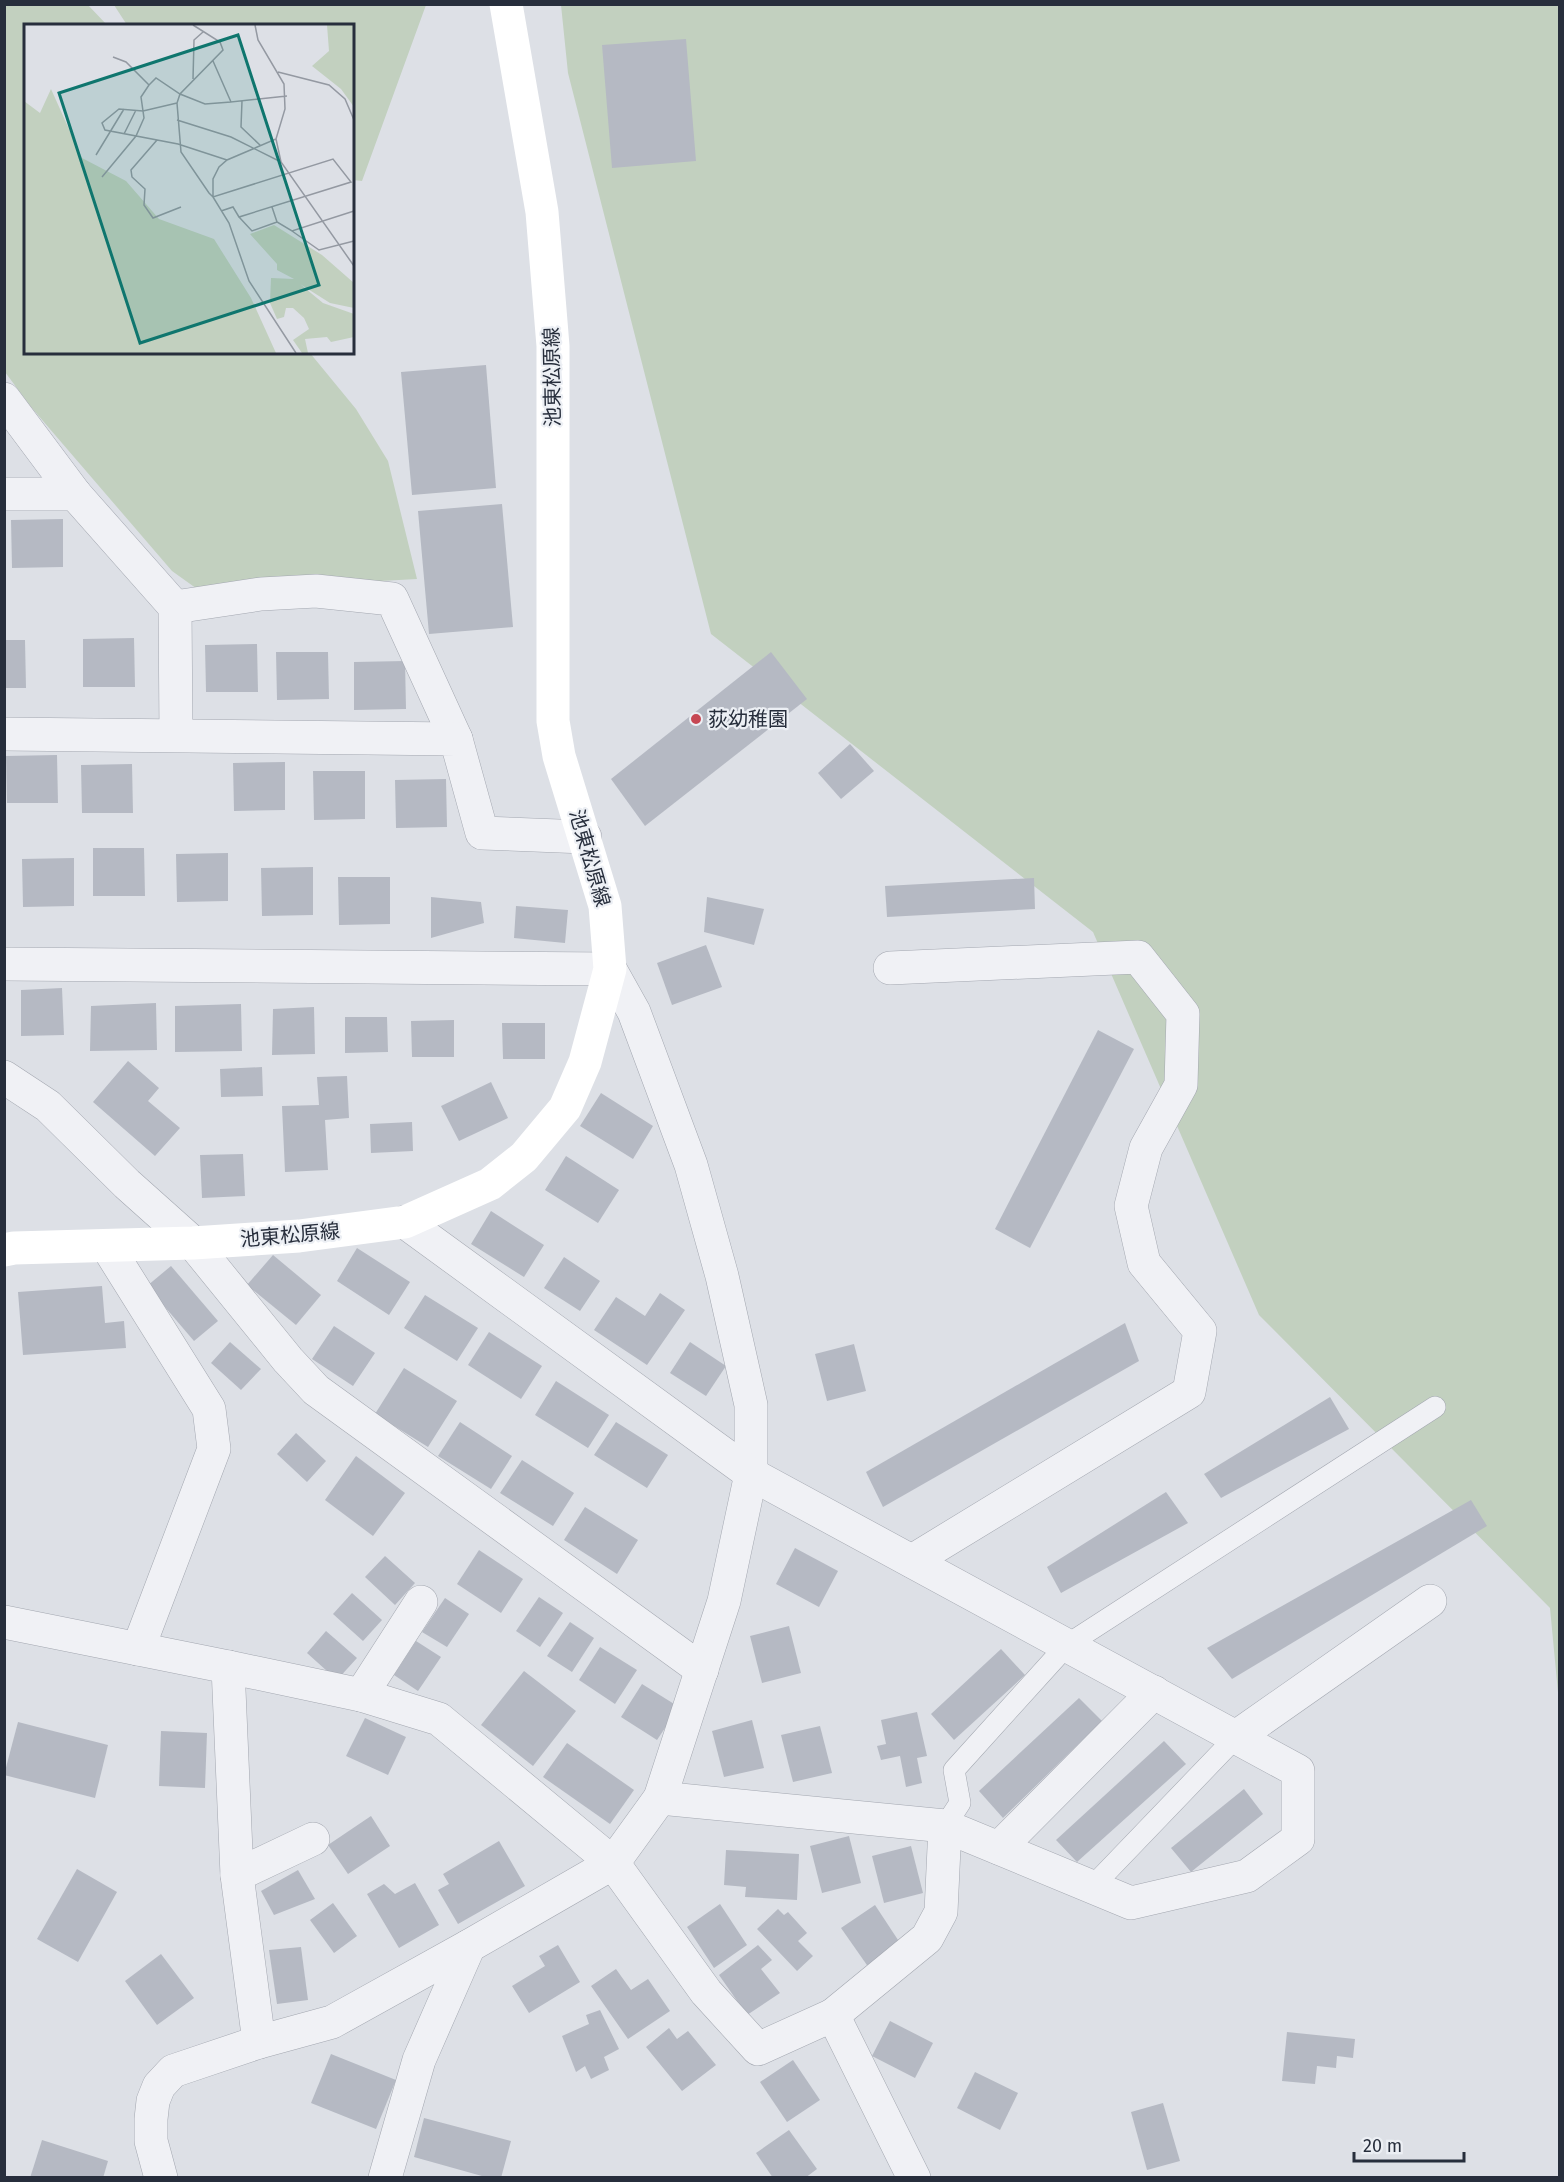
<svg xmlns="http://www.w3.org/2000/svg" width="1564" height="2182" font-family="'Fira Sans','Noto Sans JP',sans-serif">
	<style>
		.green { fill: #c2d0bf }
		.building { fill: #b5b9c3 }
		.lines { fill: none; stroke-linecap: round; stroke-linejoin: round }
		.service-casing { stroke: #a3a7b0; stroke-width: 22 }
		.minor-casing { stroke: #a3a7b0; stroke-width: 34 }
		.service { stroke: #f0f1f5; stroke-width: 21 }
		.minor { stroke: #f0f1f5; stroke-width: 33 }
		.secondary { stroke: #fff; stroke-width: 33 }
		.poi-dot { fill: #c64753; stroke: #eceff4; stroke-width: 2 }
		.labels { text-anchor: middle; stroke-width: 4.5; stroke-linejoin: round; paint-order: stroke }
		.street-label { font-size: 20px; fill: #272e3c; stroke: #eceff4 }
		.poi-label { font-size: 20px; fill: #272e3c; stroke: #eceff4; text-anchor: start }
		.inset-road { fill: none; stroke: #9499a2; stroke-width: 1.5 }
		.view { fill: #0f766e; fill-opacity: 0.15; stroke: #0f766e; stroke-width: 3 }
		.inset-edge { fill: none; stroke: #272e3c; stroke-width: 3 }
	</style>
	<rect width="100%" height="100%" fill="#dde0e6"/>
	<!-- green -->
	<g class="green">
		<polygon points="5,5 88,5 107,25 26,26 26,352 310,353 356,409 388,461 417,579 200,591 172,571 31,407 5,372"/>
		<polygon points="114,5 426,5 362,181 353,180 352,26 127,25"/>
		<polygon points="561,5 1559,5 1559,1703 1550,1608 1259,1315 1093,932 711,634 568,73"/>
	</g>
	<!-- building -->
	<g class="building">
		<polygon points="686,39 696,161 612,168 602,45"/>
		<polygon points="486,365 496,488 412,495 401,372"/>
		<polygon points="502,504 513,627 429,634 418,511"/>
		<polygon points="63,519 63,567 12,568 11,520"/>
		<polygon points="134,638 135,687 83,687 83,639"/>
		<polygon points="4,640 25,640 26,688 4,688"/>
		<polygon points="257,644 258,692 206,692 205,645"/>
		<polygon points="276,652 328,652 329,699 277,700"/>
		<polygon points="771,652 807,699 645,826 611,779"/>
		<polygon points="405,661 406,709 354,710 354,662"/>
		<polygon points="850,744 874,771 841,799 818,773"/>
		<polygon points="57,755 58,803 7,803 6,756"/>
		<polygon points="285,762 285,810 234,811 233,763"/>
		<polygon points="132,764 133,813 82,813 81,765"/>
		<polygon points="313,771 365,771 365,819 314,820"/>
		<polygon points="446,779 447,827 396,828 395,780"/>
		<polygon points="93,848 144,848 145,896 93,896"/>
		<polygon points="228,853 228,901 177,902 176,854"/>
		<polygon points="74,858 74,906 23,907 22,859"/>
		<polygon points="313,867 313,915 262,916 261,868"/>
		<polygon points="338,877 390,877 390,924 339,925"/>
		<polygon points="1034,878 1035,909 887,917 885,886"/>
		<polygon points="431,897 481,902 484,923 431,938"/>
		<polygon points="707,897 764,909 754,945 704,932"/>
		<polygon points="516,906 568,910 565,943 514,938"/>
		<polygon points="706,945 722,987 672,1005 657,963"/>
		<polygon points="62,988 64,1035 21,1036 21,990"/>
		<polygon points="156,1003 157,1050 90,1051 91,1006"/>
		<polygon points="241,1004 242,1051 175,1052 175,1006"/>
		<polygon points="314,1007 315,1054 272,1055 273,1009"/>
		<polygon points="345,1017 387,1017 388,1052 345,1053"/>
		<polygon points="454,1020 454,1057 412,1057 411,1021"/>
		<polygon points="502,1023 545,1023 545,1059 503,1059"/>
		<polygon points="1098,1030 1134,1049 1030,1248 995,1229"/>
		<polygon points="128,1061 159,1088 148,1101 180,1128 155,1156 93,1102"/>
		<polygon points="262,1067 263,1096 221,1097 220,1069"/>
		<polygon points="347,1076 349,1118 325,1120 328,1170 285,1172 282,1106 319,1105 317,1077"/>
		<polygon points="491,1082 508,1118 459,1141 441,1106"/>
		<polygon points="601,1093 653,1126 633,1159 580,1126"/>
		<polygon points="412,1122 413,1151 371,1153 370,1124"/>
		<polygon points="243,1154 245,1196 202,1198 200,1155"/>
		<polygon points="566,1156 619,1190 598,1223 545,1190"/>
		<polygon points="491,1211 544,1245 524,1277 471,1244"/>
		<polygon points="357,1248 410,1282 389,1315 337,1281"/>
		<polygon points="273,1255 321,1295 296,1325 247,1285"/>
		<polygon points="564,1257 600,1281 580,1311 544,1288"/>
		<polygon points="171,1266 218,1321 194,1341 147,1286"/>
		<polygon points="102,1286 105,1323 124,1321 126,1348 23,1355 18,1292"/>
		<polygon points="660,1293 685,1310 647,1365 594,1330 616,1297 645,1316"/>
		<polygon points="425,1295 478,1328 457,1361 404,1328"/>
		<polygon points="1125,1323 1139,1361 883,1507 866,1472"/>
		<polygon points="334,1326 375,1353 353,1386 312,1359"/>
		<polygon points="489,1332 542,1366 521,1399 468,1365"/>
		<polygon points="230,1342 261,1369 241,1390 211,1363"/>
		<polygon points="690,1342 726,1366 706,1396 670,1373"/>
		<polygon points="854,1344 866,1391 827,1401 815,1354"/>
		<polygon points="404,1368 457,1401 428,1447 375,1414"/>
		<polygon points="556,1381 609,1415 588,1448 535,1415"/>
		<polygon points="1330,1397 1349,1429 1221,1498 1204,1474"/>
		<polygon points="460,1422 512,1456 491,1489 438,1456"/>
		<polygon points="616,1422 668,1455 647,1488 594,1455"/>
		<polygon points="296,1433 326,1461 307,1482 277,1454"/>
		<polygon points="356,1456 405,1493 373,1536 325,1500"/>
		<polygon points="522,1460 574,1493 553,1526 500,1493"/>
		<polygon points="1166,1492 1188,1523 1061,1593 1047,1567"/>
		<polygon points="1471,1500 1487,1526 1232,1679 1207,1648"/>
		<polygon points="585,1507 638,1540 617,1574 564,1540"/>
		<polygon points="795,1548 838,1571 819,1607 776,1584"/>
		<polygon points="479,1550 523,1579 501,1613 457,1584"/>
		<polygon points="385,1556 415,1583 395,1605 365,1577"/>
		<polygon points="352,1593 382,1620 363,1641 333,1614"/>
		<polygon points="539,1597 563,1613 540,1647 516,1631"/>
		<polygon points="445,1598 469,1614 447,1647 422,1632"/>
		<polygon points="570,1622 594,1638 572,1672 547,1656"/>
		<polygon points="789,1626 801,1673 762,1683 750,1636"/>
		<polygon points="326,1631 357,1658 337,1680 307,1653"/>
		<polygon points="416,1641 441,1657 418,1691 394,1675"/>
		<polygon points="600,1647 637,1670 615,1704 579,1680"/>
		<polygon points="1001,1649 1025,1675 954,1740 931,1714"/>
		<polygon points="524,1671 576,1711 533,1766 481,1725"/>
		<polygon points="642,1684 679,1707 657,1740 621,1717"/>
		<polygon points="1079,1698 1102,1721 1003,1818 979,1791"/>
		<polygon points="917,1712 927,1756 917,1758 922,1783 906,1787 900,1756 881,1760 877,1746 886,1744 881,1720"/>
		<polygon points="365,1718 406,1737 388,1775 346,1756"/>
		<polygon points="752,1720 764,1768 724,1777 712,1731"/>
		<polygon points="18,1722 108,1745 95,1798 4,1775"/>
		<polygon points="820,1726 832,1773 793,1782 781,1735"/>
		<polygon points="161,1731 207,1733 205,1788 159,1786"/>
		<polygon points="1164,1741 1186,1764 1077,1862 1056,1840"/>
		<polygon points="567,1743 634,1790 610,1824 543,1777"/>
		<polygon points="1244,1789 1263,1814 1191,1872 1171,1848"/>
		<polygon points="371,1816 390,1846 348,1874 328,1845"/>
		<polygon points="849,1836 861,1883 822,1893 810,1846"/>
		<polygon points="499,1841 525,1886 458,1924 438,1890 449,1884 443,1874"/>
		<polygon points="911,1846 923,1893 884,1903 872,1856"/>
		<polygon points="726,1850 799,1854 797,1900 745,1897 746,1887 724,1885"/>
		<polygon points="77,1869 117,1892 78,1962 37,1939"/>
		<polygon points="298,1870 315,1899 274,1915 261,1891"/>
		<polygon points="415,1883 439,1925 399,1948 367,1894 384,1884 395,1894"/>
		<polygon points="333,1903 357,1936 334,1953 310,1920"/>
		<polygon points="720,1904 747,1945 714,1968 687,1927"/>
		<polygon points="875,1905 902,1946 869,1968 841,1928"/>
		<polygon points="778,1909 784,1915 788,1912 807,1933 798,1941 813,1956 797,1971 757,1929"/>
		<polygon points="558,1945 580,1982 529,2013 512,1986 545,1966 539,1956"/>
		<polygon points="758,1945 772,1960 761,1969 780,1993 747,2015 719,1975"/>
		<polygon points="301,1947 308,2000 277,2004 269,1950"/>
		<polygon points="161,1954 194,1998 157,2025 125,1981"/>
		<polygon points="616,1969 631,1990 648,1979 670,2011 628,2039 591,1986"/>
		<polygon points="600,2010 619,2049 604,2057 609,2070 591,2079 585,2066 576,2072 562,2036 589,2024 586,2015"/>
		<polygon points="890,2021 933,2043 915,2078 872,2056"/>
		<polygon points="669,2028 677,2039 688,2031 716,2065 682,2091 646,2047"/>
		<polygon points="1287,2032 1355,2039 1353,2058 1337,2056 1336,2068 1317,2066 1315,2084 1282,2081"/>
		<polygon points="331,2054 396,2080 376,2129 311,2103"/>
		<polygon points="793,2060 820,2100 787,2122 760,2082"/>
		<polygon points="975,2072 1018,2093 1000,2130 957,2108"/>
		<polygon points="1163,2103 1180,2161 1147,2170 1131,2112"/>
		<polygon points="424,2118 511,2141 501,2178 489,2178 414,2157"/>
		<polygon points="789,2130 817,2169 805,2178 773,2178 756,2153"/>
		<polygon points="42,2140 108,2161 103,2178 30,2178"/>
	</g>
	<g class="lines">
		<defs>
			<g id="service">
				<polyline points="945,1826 960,1803 954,1770 1067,1645 1435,1407"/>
				<polyline points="1092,1887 1236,1737"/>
			</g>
			<g id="minor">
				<polyline points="4,399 75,494"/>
				<polyline points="4,494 75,494 175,607 176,735"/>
				<polyline points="175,607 261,594 316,591 392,599 456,739"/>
				<polyline points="4,734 456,739 482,833 585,837"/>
				<polyline points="4,964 610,969 634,1012 691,1165 722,1276 751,1405 751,1474 724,1601 660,1798 613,1863 469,1946 332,2022 259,2042 173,2071 159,2086 153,2101 151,2119 151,2141 161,2178"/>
				<polyline points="890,968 1138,957 1183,1014 1181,1085 1146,1148 1131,1206 1144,1263 1200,1331 1189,1392 912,1561"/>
				<polyline points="4,1077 48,1106 127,1184 193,1243 288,1360 316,1390 702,1670"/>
				<polyline points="405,1222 751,1474 1298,1771 1298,1839 1247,1876 1131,1903 945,1826 660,1798"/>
				<polyline points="107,1246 209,1409 214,1449 138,1649"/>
				<polyline points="4,1622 228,1667 237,1875 259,2042"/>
				<polyline points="228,1667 361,1695 439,1719 613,1863 706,1992 758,2049 833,2015 914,2178"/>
				<polyline points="361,1695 421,1602"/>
				<polyline points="1236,1737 1430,1601"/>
				<polyline points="999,1848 1154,1692"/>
				<polyline points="237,1875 313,1839"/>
				<polyline points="833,2015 927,1938 941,1912 945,1826"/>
				<polyline points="385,2178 419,2060 469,1946"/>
			</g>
		</defs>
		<!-- service casing -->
		<use href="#service" class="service-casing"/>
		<!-- minor casing -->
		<use href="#minor" class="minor-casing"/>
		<!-- service -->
		<use href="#service" class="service"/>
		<!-- minor -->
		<use href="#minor" class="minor"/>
		<!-- secondary -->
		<polyline class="secondary" points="4,1250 14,1248 193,1243 299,1236 405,1222 490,1184 524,1157 565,1108 585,1062 610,969 605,906 559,756 553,721 553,346 542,212 506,4"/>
	</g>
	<!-- markers -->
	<circle class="poi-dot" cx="696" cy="719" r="6"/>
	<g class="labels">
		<!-- street labels -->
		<g class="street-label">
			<text transform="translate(552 377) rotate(-91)" y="7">池東松原線</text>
			<text transform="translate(590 858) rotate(74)" y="7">池東松原線</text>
			<text transform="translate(290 1235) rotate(-5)" y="7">池東松原線</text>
		</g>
		<!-- poi labels -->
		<g class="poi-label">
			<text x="708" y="726">荻幼稚園</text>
		</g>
	</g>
	<!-- overview -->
	<g transform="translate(24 24)">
		<rect width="330" height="330" fill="#dde0e6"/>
		<path d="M303 1H330V83L317 65 288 42 305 27ZM27 65 58 134 102 157 135 195 190 215 227 274 252 329H0V77L16 89ZM250 201 298 231 330 259V284L306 279 276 260 299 279 330 290V313L307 318 303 313 281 315 284 329H278L269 316 285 305 280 294 269 284H262L260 293 253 295 246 279 247 254 270 255 253 246V240L226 210Z" fill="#c2d0bf"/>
		<path class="inset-road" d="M169 1 196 18 199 26 156 70 153 79 157 128 185 169 189 173 309 135 327 158 215 193 209 183 197 187M231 1 234 16 260 60 261 85 252 115 203 136 195 143 189 155V173L205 199 225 257 272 329M89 33 102 38 125 61 132 54 156 70 181 80 207 78M189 37 207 78 263 72M254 48 305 61 321 75 330 96M169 55 170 16 179 8M218 77 217 103 237 122M153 79 119 87 95 85 78 99 81 106 154 120 203 136M153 96 207 113 257 138M100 110 112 86M252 115 257 138 330 242M133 116 107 146 108 153 121 165 120 181 129 194 157 183M72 131 100 85M78 153 112 112 120 94 117 73 125 61M248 183 253 198 268 207 330 187M215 193 228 207 253 198M268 207 295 226 330 217"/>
		<path class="view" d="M214 11 295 261 116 319 35 69Z"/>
		<rect width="330" height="330" class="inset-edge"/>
	</g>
	<!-- border -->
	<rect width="1564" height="2182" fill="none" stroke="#272e3c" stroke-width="12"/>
	<!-- scale -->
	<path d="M1354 2152v9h110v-9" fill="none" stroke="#272e3c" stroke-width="3"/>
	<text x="1363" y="2152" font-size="18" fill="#272e3c" stroke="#eceff4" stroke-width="4.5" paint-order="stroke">20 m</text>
</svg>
